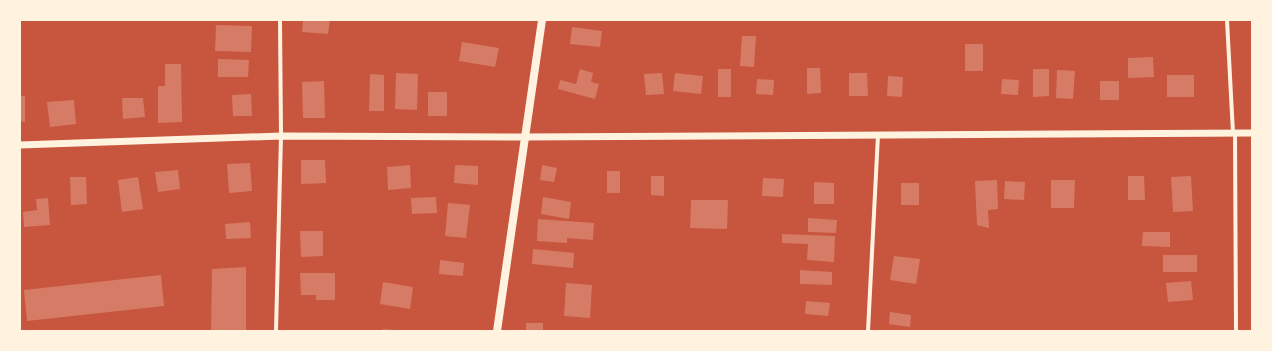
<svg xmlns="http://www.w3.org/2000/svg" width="1272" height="351" font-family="'PT Sans',sans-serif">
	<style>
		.building { fill: #d67c66 }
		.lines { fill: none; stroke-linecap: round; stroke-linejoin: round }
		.minor { stroke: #fff3e0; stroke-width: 4 }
		.tertiary { stroke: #fff3e0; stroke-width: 7 }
		.secondary { stroke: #fff3e0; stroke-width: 8 }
	</style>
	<rect width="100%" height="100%" fill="#c8553d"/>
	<!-- building -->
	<g class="building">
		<polygon points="303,20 330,20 328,34 302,32"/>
		<polygon points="216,25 252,26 251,52 215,51"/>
		<polygon points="572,27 602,31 600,47 570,44"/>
		<polygon points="742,36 756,36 754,67 740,66"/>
		<polygon points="462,42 499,48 495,67 459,61"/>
		<rect x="965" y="44" width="18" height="27"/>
		<polygon points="1153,57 1154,77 1128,78 1128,58"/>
		<polygon points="218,59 249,60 248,77 218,77"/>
		<polygon points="165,64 181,64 182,122 158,123 158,86 165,86"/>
		<polygon points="807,68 820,68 821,93 807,94"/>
		<polygon points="580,69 593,73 591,82 599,84 595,99 558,89 560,80 576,84"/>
		<rect x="718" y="69" width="13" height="28"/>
		<polygon points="1033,69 1049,69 1049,96 1033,97"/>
		<polygon points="1057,70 1075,71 1073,99 1056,98"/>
		<polygon points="396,73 418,74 417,110 395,109"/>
		<polygon points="662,73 664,94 646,95 644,74"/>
		<polygon points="675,73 703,76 701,94 673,91"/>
		<polygon points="849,73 867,73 868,96 849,96"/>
		<polygon points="370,74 384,75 384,111 369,111"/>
		<rect x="1167" y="75" width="27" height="22"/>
		<polygon points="888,76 903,77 902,97 887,96"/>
		<polygon points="757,79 774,80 773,95 756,94"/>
		<polygon points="1002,79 1019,80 1018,95 1001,94"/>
		<polygon points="324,81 325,118 303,118 302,82"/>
		<rect x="1100" y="81" width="19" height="19"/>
		<rect x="428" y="92" width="19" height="24"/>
		<polygon points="251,94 252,116 233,116 232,95"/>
		<polygon points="20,96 25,96 25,122 20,121"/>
		<polygon points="122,98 143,98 145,117 123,119"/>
		<polygon points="74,100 76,124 50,127 47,102"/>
		<polygon points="301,160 325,160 326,183 301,184"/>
		<polygon points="250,163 252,191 229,193 227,164"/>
		<polygon points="410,165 411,188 388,190 387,167"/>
		<polygon points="457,165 478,166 478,185 454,183 455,166"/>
		<polygon points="542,165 557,168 554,182 540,180"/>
		<polygon points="178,170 180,189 158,192 155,172"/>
		<rect x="607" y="171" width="13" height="22"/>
		<polygon points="651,176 664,176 664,196 651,195"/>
		<polygon points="1128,176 1144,176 1145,200 1128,200"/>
		<polygon points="1191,176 1193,211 1173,212 1171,177"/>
		<polygon points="70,177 86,177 87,204 71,205"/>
		<polygon points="138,177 143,209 122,212 118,180"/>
		<polygon points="763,178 784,179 783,197 762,196"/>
		<polygon points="997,180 998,209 988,210 989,228 977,225 975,181"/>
		<polygon points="1051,180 1075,180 1074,208 1051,208"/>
		<polygon points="1005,181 1025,182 1024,200 1004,199"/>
		<polygon points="814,182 834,183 834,204 814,204"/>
		<rect x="901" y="183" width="18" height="22"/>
		<polygon points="436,197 437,213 412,214 411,198"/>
		<polygon points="543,197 571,202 569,219 541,214"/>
		<polygon points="48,198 50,225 24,227 23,212 37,210 36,199"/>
		<polygon points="691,200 728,200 727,229 690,228"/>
		<polygon points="448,203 470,205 466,238 445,236"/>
		<polygon points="808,218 837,220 836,233 808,232"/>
		<polygon points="538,219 594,223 593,240 567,238 567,243 537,241"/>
		<polygon points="250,222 251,238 226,239 225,224"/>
		<polygon points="300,231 323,231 323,256 301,257"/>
		<polygon points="1143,232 1170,232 1170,247 1142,246"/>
		<polygon points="782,234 835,236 834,262 807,260 808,244 782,243"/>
		<polygon points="533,249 574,253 573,268 532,264"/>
		<rect x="1163" y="255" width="34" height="17"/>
		<polygon points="894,256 920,259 916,284 890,280"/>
		<polygon points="440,260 464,263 463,276 439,274"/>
		<polygon points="246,267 246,331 211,331 212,269"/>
		<polygon points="800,270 832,272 832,285 800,284"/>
		<polygon points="300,273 335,273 335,300 316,300 316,295 301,295"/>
		<polygon points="161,275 164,306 27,321 24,290"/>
		<polygon points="1191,281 1193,300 1168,302 1166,283"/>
		<polygon points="383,282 413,287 410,309 380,304"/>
		<polygon points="566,283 592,285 590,318 564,316"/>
		<polygon points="806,301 830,303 828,316 805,314"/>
		<polygon points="890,312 911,315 910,327 889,324"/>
		<rect x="526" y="323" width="17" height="8"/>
		<polygon points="383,329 396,330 396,331 383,331"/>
	</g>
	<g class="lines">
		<!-- minor -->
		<g class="minor">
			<polyline points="1227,20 1233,133"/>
			<polyline points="1235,133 1236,331"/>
			<polyline points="276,331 281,136 280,20"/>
			<polyline points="868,331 878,135"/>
		</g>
		<!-- tertiary -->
		<polyline class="tertiary" points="20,145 281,136 524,137 1252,133"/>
		<!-- secondary -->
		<polyline class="secondary" points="497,331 542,20"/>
	</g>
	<!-- border -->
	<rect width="1272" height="351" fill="none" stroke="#fff3e0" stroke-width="42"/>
</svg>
